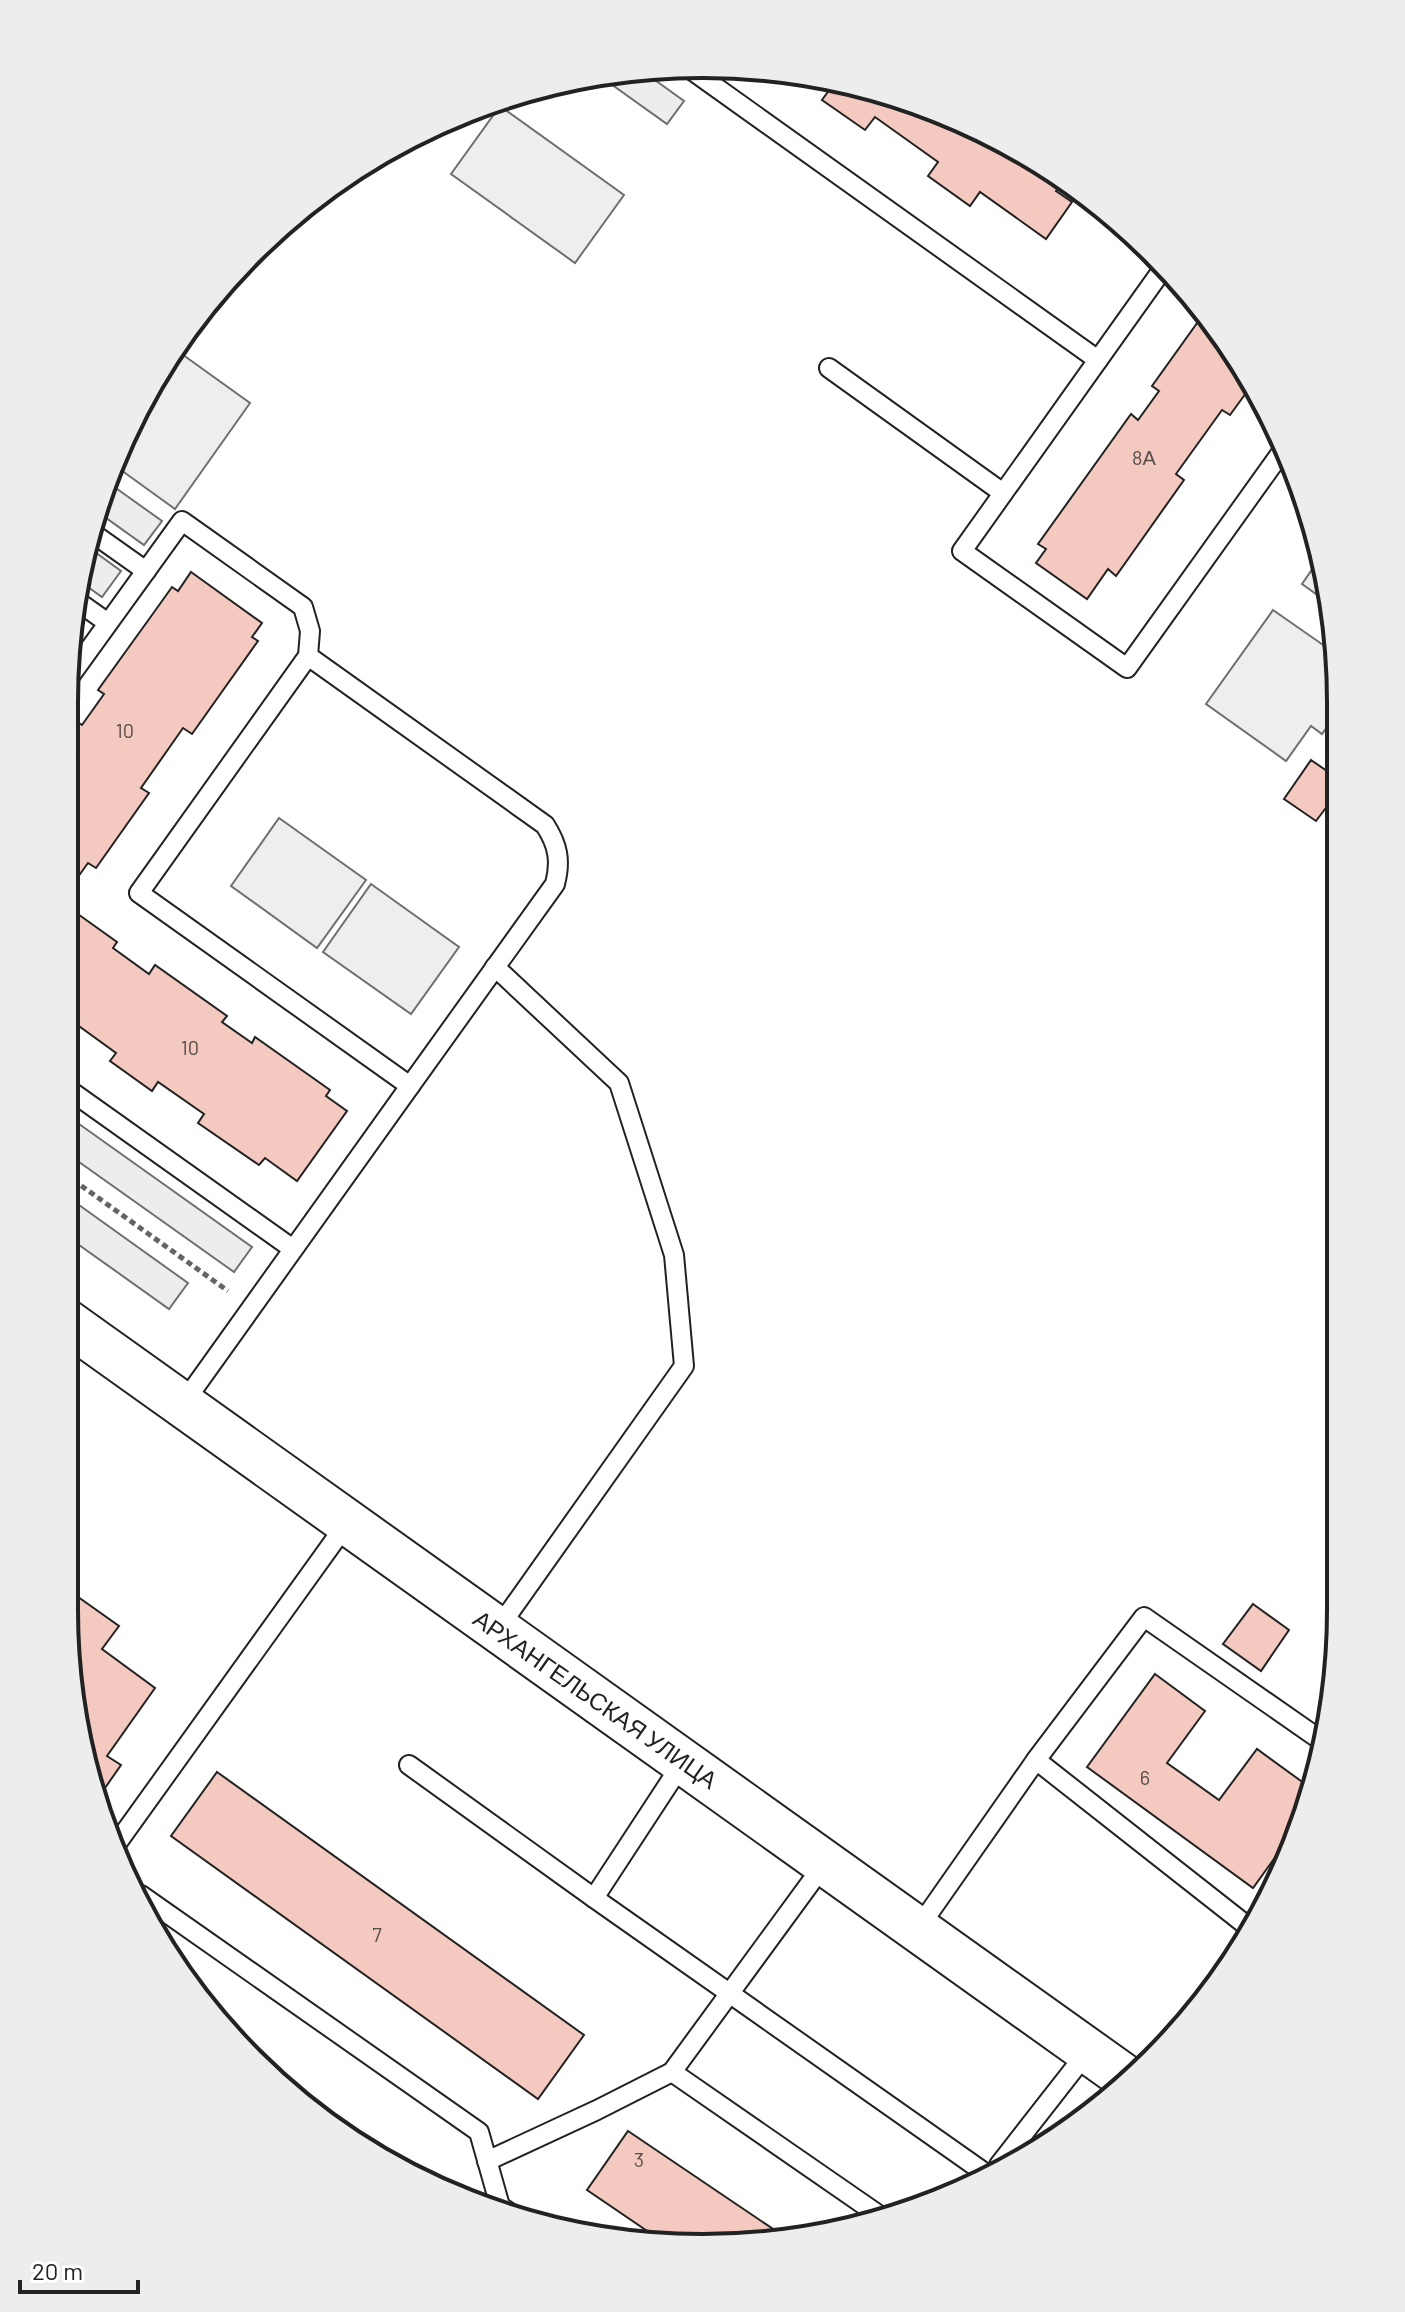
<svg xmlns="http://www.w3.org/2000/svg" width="1405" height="2312" font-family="Barlow,sans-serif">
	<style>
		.green { fill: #eee; stroke: #6f6f6f; stroke-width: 2 }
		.parking { fill: #ededed; stroke: #6f6f6f; stroke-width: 2 }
		.building { fill: #f3c9c0; stroke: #222; stroke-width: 2 }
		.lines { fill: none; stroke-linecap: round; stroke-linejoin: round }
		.service-casing { stroke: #222; stroke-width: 22 }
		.tertiary-casing { stroke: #222; stroke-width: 48 }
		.path { stroke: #646464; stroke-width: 5; stroke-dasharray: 6 4; stroke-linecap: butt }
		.service { stroke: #fff; stroke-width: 18 }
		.tertiary { stroke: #fff; stroke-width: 44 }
		.labels { text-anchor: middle; stroke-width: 6; stroke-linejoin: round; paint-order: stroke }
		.number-label { font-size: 20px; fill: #564c4a }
		.street-label { font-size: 24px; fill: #222; stroke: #fff }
		.rim { fill: none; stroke: #222; stroke-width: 4 }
	</style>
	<rect width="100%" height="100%" fill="#fff"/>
	<!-- green -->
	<g class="green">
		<polygon points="500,106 624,195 575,263 451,174"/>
		<polygon points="172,347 250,403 175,509 114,465"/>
		<polygon points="1320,558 1323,560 1330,604 1302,584"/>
		<polygon points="1273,610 1339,656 1340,660 1340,709 1322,734 1311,726 1286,761 1206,704"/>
		<polygon points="279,818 366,880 317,948 231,886"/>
		<polygon points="371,884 459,947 411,1014 323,952"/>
	</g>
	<!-- parking -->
	<g class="parking">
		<polygon points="641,70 684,101 667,124 597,74"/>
		<polygon points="106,481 162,521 144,545 95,510 98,497"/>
		<polygon points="88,547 121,571 102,597 81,582"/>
		<polygon points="65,1114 252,1247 234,1272 65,1152"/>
		<polygon points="65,1195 188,1283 169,1309 65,1235"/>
	</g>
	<!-- building -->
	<g class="building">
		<polygon points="816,75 828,76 947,113 1058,172 1065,179 1056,191 1072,202 1046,239 980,192 970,206 928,176 938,162 875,117 865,130 822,100 832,86"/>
		<polygon points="1205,312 1254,382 1230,415 1222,410 1176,474 1184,480 1116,576 1108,569 1087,599 1036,563 1046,549 1038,544 1131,414 1138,420 1159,391 1152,386"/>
		<polygon points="191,572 262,623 252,637 258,641 192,734 183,728 141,788 149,793 96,868 88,863 65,895 65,736 76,721 82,725 104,694 98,690 152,615 172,587 178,591"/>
		<polygon points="1311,760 1340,780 1340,789 1316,821 1284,799"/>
		<polygon points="75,912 117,942 113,948 149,974 155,965 227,1016 222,1022 252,1043 255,1037 330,1090 326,1096 347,1111 297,1181 265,1158 259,1165 198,1123 204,1114 158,1082 152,1091 110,1061 116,1053 65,1016 65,913 71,917"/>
		<polygon points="64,1587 119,1626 102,1649 155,1688 107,1756 121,1765 96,1801 64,1610"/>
		<polygon points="1253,1604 1289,1630 1261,1671 1223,1644"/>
		<polygon points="1155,1674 1205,1711 1167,1763 1219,1800 1257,1749 1312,1789 1307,1813 1253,1888 1087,1767"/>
		<polygon points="217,1772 584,2035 538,2099 171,1836"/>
		<polygon points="628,2131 782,2235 702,2248 662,2241 587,2190"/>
	</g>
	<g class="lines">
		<defs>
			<g id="service">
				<polyline points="686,66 1098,360 962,551 1127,668 1283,450"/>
				<polyline points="1098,360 1165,266"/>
				<polyline points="829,368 1003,493"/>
				<polyline points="91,532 146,571"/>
				<polyline points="77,601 108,623"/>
				<path d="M65 683 182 521 303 607 310 631 308 656 139 893 410 1086 555 884C561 861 558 845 545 825L308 656"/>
				<polyline points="495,967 619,1083 674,1255 684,1366 497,1630"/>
				<polyline points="65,1087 293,1249"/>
				<polyline points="182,1405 410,1086"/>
				<polyline points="1036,1760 1251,1929"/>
				<polyline points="409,1765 594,1898 985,2173"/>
				<polyline points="115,1846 347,1523"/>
				<polyline points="141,1895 479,2132 500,2206 516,2217"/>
				<polyline points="594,1898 683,1762"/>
				<polyline points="917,1930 1036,1760 1144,1617 1322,1741"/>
				<polyline points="672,2072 883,2218"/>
				<polyline points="487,2161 597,2110 672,2072 825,1863"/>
				<polyline points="999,2165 1088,2051"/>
			</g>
			<polyline id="tertiary" points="64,1320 1126,2078"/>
		</defs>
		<!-- service casing -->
		<use href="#service" class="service-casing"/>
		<!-- tertiary casing -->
		<use href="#tertiary" class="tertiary-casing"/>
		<!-- path -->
		<polyline class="path" points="65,1174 228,1291"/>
		<!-- service -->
		<use href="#service" class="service"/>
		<!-- tertiary -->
		<use href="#tertiary" class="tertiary"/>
	</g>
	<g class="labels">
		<!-- number labels -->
		<g class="number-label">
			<text x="1144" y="465">8А</text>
			<text x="125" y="738">10</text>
			<text x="190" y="1055">10</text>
			<text x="1145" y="1785">6</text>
			<text x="377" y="1942">7</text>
			<text x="639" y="2167">3</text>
		</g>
		<!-- street labels -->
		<g class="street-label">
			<text transform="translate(595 1700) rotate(35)" y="8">АРХАНГЕЛЬСКАЯ УЛИЦА</text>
		</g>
	</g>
	<!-- crop -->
	<path d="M0 0H1405V2312H0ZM702 78H703A624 624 0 0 1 1327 702V1610A624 624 0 0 1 703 2234H702A624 624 0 0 1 78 1610V702A624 624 0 0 1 702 78Z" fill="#ededed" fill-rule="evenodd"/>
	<path class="rim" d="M702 78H703A624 624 0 0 1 1327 702V1610A624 624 0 0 1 703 2234H702A624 624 0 0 1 78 1610V702A624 624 0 0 1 702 78Z"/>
	<!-- scale -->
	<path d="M20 2280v12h118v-12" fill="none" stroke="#222222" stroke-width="4"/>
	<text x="32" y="2280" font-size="24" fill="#222222" stroke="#ffffff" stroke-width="6" paint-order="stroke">20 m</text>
</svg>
